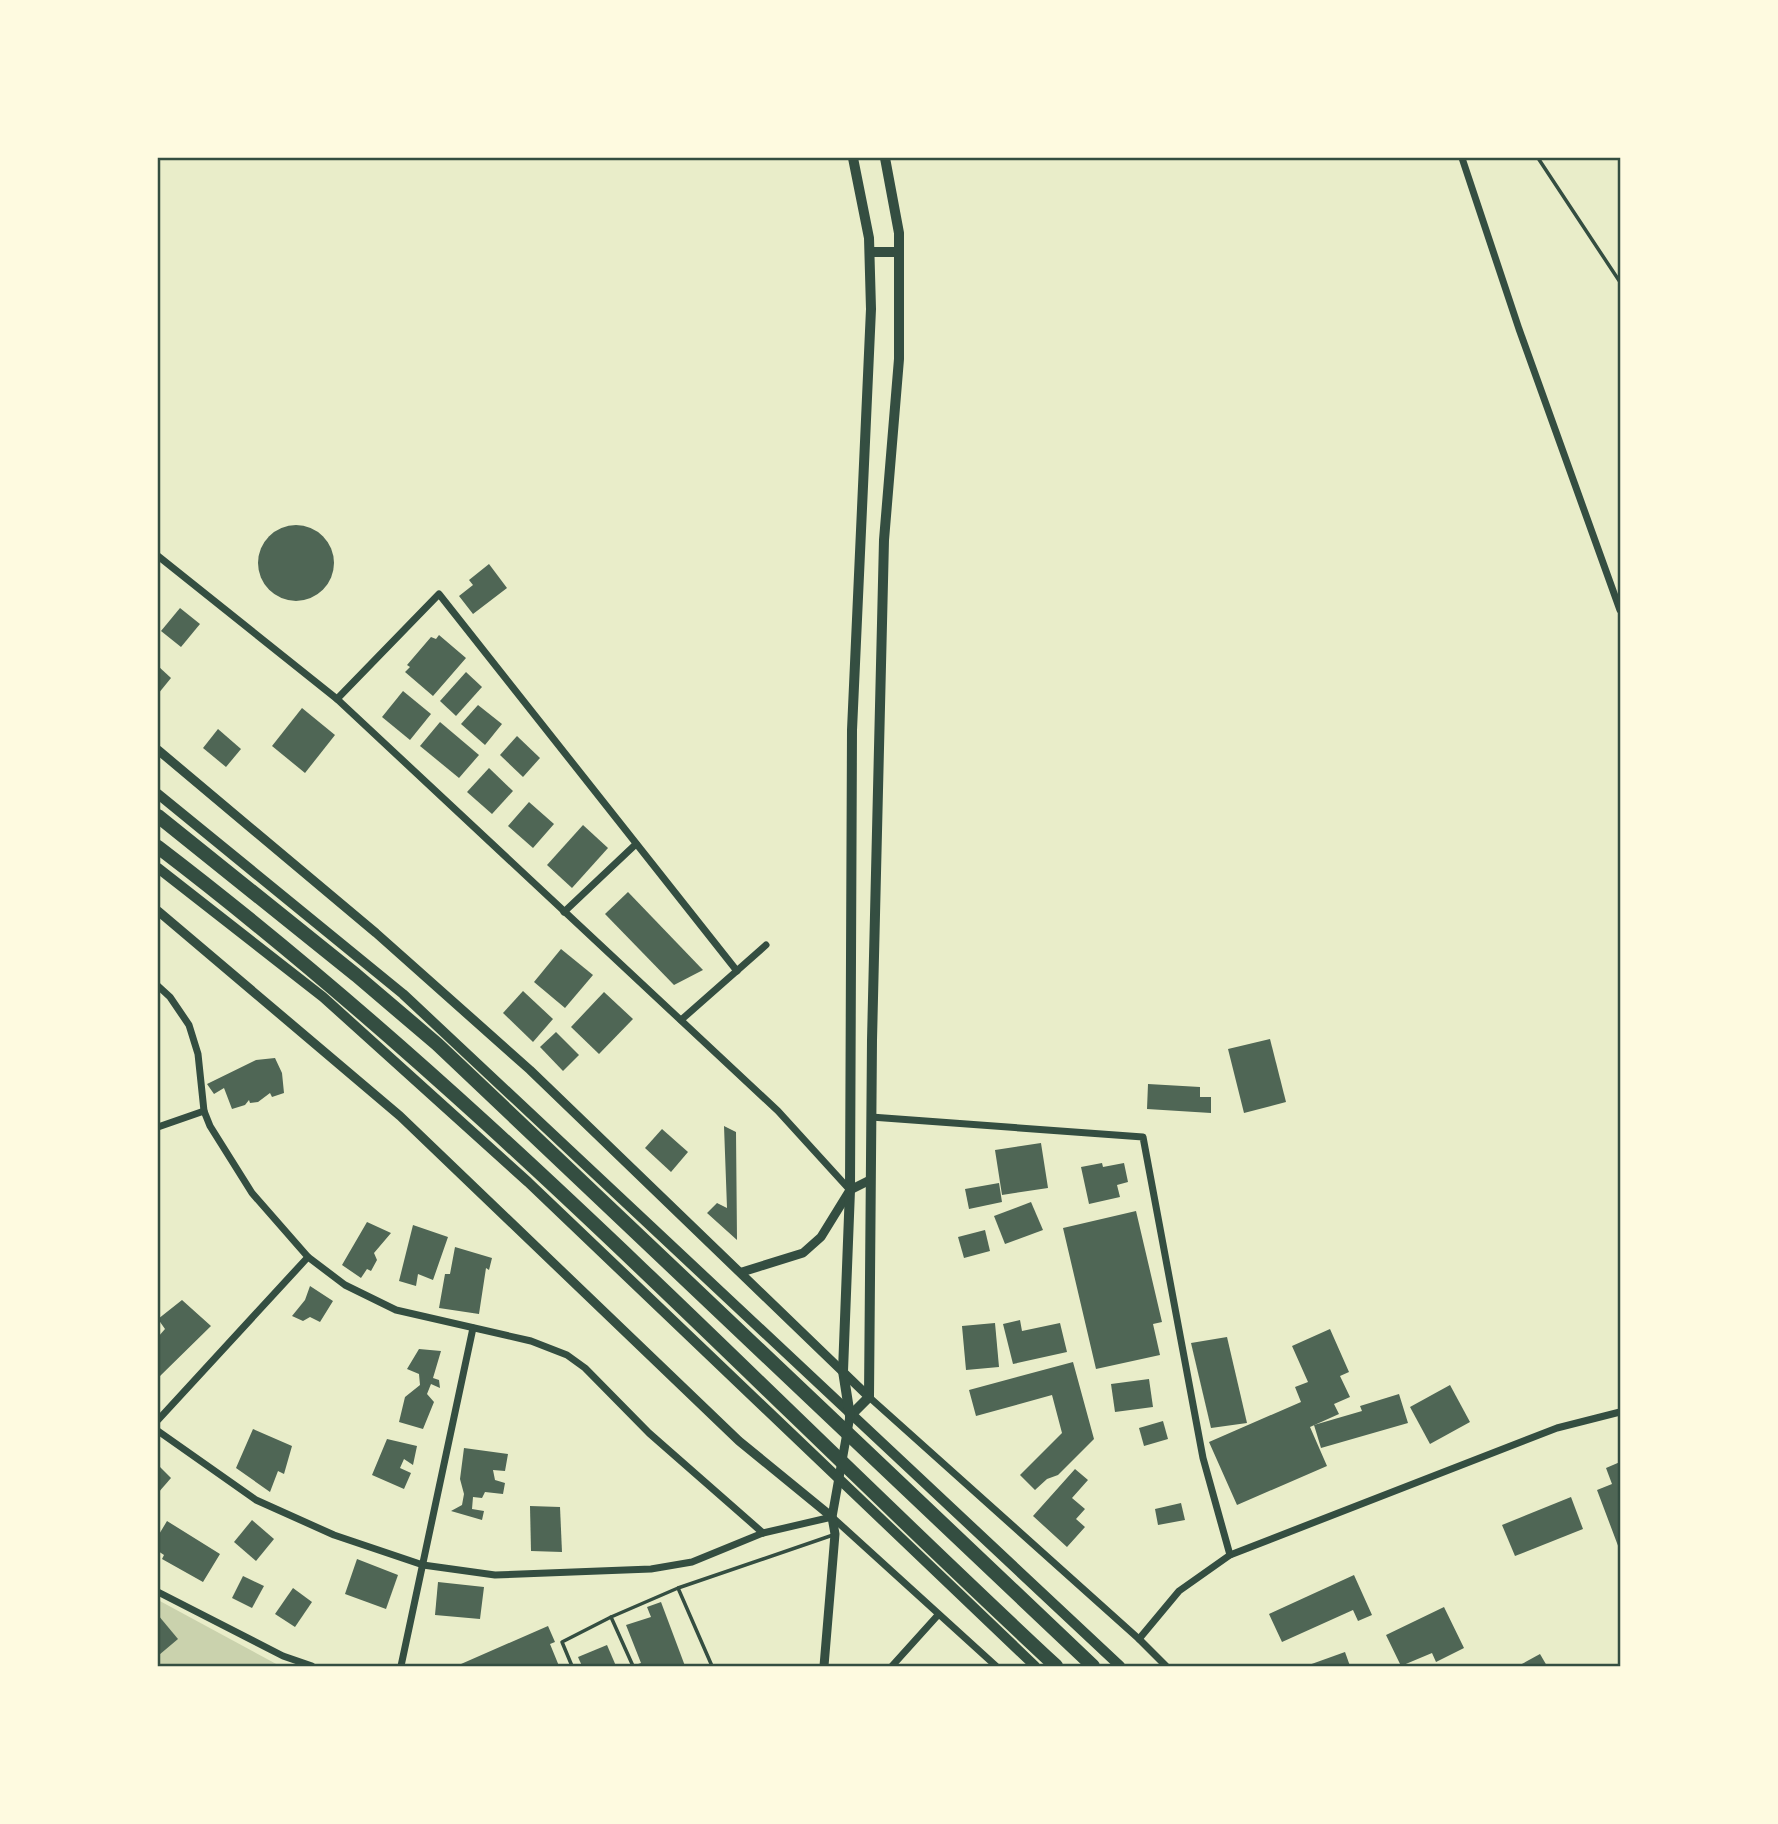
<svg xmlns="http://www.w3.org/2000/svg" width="1778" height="1824" font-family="Cabin,sans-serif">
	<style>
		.green { fill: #cad2ad }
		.building { fill: #4f6655 }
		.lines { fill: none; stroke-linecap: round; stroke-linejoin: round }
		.path { stroke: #344e41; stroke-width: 3.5 }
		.service { stroke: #344e41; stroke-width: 3.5 }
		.minor { stroke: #344e41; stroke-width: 7 }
		.tertiary { stroke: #344e41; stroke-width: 9 }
		.primary { stroke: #344e41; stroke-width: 10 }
		.motorway { stroke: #344e41; stroke-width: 14 }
		.neatline { fill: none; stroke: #344e41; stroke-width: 2.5 }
	</style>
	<rect width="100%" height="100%" fill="#e9edc9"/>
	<!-- green -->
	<polygon class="green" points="158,1600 280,1666 158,1666"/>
	<!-- building -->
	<g class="building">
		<circle cx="296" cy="563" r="38"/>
		<polygon points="489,564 507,588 473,614 459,596 473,585 469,580"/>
		<polygon points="180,608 200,624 181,647 161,631"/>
		<polygon points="439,635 466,658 433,696 405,672 410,667 407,665 431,637 436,639"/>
		<polygon points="158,666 171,678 158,694"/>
		<polygon points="466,672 482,687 456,716 440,701"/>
		<polygon points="403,691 431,714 410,740 382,717"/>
		<polygon points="478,705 502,724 485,745 461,724"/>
		<polygon points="302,708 335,735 305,773 272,746"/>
		<polygon points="440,722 479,755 459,778 420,746"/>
		<polygon points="218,729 241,749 226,767 203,748"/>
		<polygon points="517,736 540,758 523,777 500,755"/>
		<polygon points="489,768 513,791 492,814 467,792"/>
		<polygon points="529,802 554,824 533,848 508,826"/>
		<polygon points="583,825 608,848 572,888 547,865"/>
		<polygon points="628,892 703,970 674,985 605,914"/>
		<polygon points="561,949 593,975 565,1008 534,982"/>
		<polygon points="523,991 553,1019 533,1042 503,1013"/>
		<polygon points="604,992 633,1019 599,1054 571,1027"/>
		<polygon points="556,1032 579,1055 563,1071 540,1047"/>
		<polygon points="1270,1039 1286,1102 1244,1113 1228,1049"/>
		<polygon points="275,1058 282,1073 284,1093 272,1097 270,1093 258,1102 250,1103 249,1100 245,1105 232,1109 224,1088 214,1094 207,1084 256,1060"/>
		<polygon points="1148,1084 1200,1087 1200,1097 1211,1097 1211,1113 1147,1109"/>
		<polygon points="724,1126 736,1132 737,1240 707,1213 717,1203 727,1208"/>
		<polygon points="662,1129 688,1152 671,1172 645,1148"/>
		<polygon points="1041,1143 1048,1188 1002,1195 995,1150"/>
		<polygon points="1102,1163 1103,1167 1124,1163 1128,1182 1117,1185 1120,1197 1089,1204 1081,1167"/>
		<polygon points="999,1183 1002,1202 969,1209 965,1189"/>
		<polygon points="1031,1202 1043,1230 1005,1244 994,1216"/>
		<polygon points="1136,1211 1162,1322 1153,1324 1160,1355 1096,1369 1063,1228"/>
		<polygon points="367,1222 391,1233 374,1253 377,1260 371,1271 367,1269 361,1278 342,1265"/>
		<polygon points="413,1225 448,1237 433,1280 418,1274 416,1286 399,1281"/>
		<polygon points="985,1230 990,1251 964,1258 958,1237"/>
		<polygon points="455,1247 492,1258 489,1270 486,1268 479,1314 439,1308 445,1274 450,1274"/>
		<polygon points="310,1286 333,1301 320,1322 310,1317 303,1321 292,1316 305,1300"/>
		<polygon points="182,1300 211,1326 158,1378 158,1337 165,1329 158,1319"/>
		<polygon points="1020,1320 1022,1331 1060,1323 1067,1352 1013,1364 1003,1324"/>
		<polygon points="995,1323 999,1367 966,1370 962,1326"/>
		<polygon points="1330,1329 1349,1372 1340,1376 1350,1397 1334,1404 1339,1414 1310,1427 1327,1466 1237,1505 1209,1442 1301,1402 1295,1387 1308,1382 1292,1346"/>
		<polygon points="1227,1337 1247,1423 1211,1428 1191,1343"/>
		<polygon points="419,1349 441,1351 433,1378 439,1380 440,1388 431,1384 427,1394 434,1402 423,1429 399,1422 405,1397 420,1385 419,1374 407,1369"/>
		<polygon points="1073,1362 1094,1439 1058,1475 1047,1479 1035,1490 1020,1475 1062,1433 1052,1395 976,1416 969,1390"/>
		<polygon points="1149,1379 1153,1407 1115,1412 1111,1384"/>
		<polygon points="1450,1385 1470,1422 1430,1444 1410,1407"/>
		<polygon points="1399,1394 1408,1423 1321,1448 1314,1425 1362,1411 1360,1406"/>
		<polygon points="1163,1421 1168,1439 1144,1446 1139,1428"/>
		<polygon points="253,1429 292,1446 284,1474 278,1471 270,1492 236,1468"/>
		<polygon points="387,1439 417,1446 413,1465 404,1459 400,1468 411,1473 404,1489 372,1475"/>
		<polygon points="464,1448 508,1454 505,1471 493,1470 495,1480 505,1483 503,1494 485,1492 482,1498 473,1497 472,1509 484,1511 482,1520 451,1511 462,1505 464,1494 460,1479"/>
		<polygon points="1620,1462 1620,1551 1597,1490 1612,1484 1606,1468"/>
		<polygon points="158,1465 171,1478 158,1493"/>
		<polygon points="1075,1469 1088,1480 1072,1498 1085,1509 1076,1519 1085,1527 1067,1547 1033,1516"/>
		<polygon points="1571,1497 1583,1529 1515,1556 1502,1525"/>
		<polygon points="1181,1503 1185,1520 1158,1525 1155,1509"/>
		<polygon points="530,1506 560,1507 562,1552 531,1551"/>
		<polygon points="252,1520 274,1539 256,1561 234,1542"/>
		<polygon points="167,1521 220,1554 203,1582 162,1559 164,1555 158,1551 158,1536"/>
		<polygon points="357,1559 398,1575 386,1609 345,1594"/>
		<polygon points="1354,1575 1372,1615 1358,1621 1353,1610 1282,1642 1269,1614"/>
		<polygon points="243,1576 264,1586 252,1608 232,1598"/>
		<polygon points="438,1582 484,1587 480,1619 435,1615"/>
		<polygon points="293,1588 312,1602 295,1627 275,1614"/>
		<polygon points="661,1602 685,1666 639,1666 638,1664 641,1663 626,1625 651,1617 647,1607"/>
		<polygon points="1444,1607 1464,1648 1436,1662 1432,1653 1401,1666 1386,1635"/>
		<polygon points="158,1615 178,1639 159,1655 158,1653"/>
		<polygon points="548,1626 555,1642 550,1644 559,1666 462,1666 461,1664"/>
		<polygon points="607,1645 616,1666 582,1666 578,1657"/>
		<polygon points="1345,1652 1350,1666 1306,1666"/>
		<polygon points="1540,1654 1547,1666 1521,1666 1520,1665"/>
	</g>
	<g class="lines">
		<!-- path -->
		<polyline class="path" points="1538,158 1620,282"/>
		<!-- service -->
		<g class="service">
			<polyline points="678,1588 712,1666"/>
			<polyline points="572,1666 562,1642 611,1617"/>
			<polyline points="633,1666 611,1617 678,1588 833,1535"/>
		</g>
		<!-- minor -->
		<g class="minor">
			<polyline points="1462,158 1519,329 1620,610"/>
			<polyline points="158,556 337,699 778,1111 849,1189"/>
			<polyline points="337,699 439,594 737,971"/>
			<polyline points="564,912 636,844"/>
			<polyline points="158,986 170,997 189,1025 198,1054 204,1111 210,1126 252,1193 308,1257 158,1420"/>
			<polyline points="681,1020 766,945"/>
			<polyline points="871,1117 1143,1137 1203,1458 1230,1555"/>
			<polyline points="158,1127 204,1111"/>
			<polyline points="308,1257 345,1285 396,1310 531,1341 567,1355 585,1368 649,1433 763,1533"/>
			<polyline points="869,1397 1139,1639 1166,1666"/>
			<polyline points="158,1431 256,1500 334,1535 423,1565 495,1575 651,1569 692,1562 763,1533 832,1517 996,1666"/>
			<polyline points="158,1592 283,1656 312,1666"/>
			<polyline points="1139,1639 1179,1591 1230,1555 1557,1428 1620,1412"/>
			<polyline points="401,1666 473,1328"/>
			<polyline points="892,1666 938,1615"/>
		</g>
		<!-- tertiary -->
		<g class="tertiary">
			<polyline points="158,750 376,933 530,1070 869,1397"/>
			<polyline points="158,911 400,1116 739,1441 832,1517"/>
			<polyline points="742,1272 803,1253 821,1237 850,1190 870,1180"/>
			<polyline points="824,1666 835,1534 832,1517 850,1416"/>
		</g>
		<!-- primary -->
		<g class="primary">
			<polyline points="870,252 899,252"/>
			<polyline points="158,794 403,994 1120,1666"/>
			<polyline points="158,868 323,997 528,1182 1035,1666"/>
			<polyline points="850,1416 869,1397 872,1040 884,540 899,359 899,233 885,158"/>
			<polyline points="850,1416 843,1371 850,1190 852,730 871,309 869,238 853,158"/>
		</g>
		<!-- motorway -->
		<g class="motorway">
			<polyline points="158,816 356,975 437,1044 1093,1666"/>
			<path d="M158 847C483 1095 758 1389 1056 1666"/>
		</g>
	</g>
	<!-- border -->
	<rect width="1778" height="1824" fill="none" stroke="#fefae0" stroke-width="318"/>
	<rect x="159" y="159" width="1460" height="1506" class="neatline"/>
</svg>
